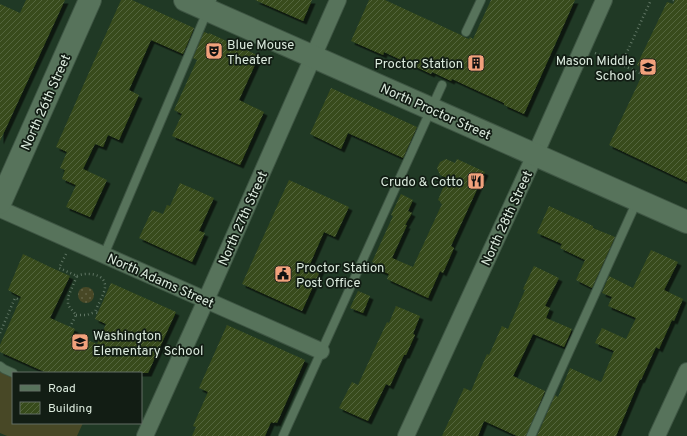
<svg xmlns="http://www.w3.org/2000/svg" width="687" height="436" font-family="Overpass,sans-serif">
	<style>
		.grass { fill: url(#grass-dots) }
		.park { fill: #484826 }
		.building { fill: url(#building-hatch); filter: url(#shadow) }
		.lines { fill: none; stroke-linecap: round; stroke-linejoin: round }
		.lane-casing { stroke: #3e5543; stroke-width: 10 }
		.street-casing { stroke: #3e5543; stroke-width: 18 }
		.secondary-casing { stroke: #3e5543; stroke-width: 24 }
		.path { stroke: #607664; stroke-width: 2.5; stroke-dasharray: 1 3; stroke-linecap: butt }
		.lane { stroke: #57735b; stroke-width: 8 }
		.street { stroke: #57735b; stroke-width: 16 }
		.secondary { stroke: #57735b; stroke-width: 22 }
		.labels { text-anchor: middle; stroke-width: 3.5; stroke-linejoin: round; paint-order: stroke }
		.poi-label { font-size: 13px; fill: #dcebde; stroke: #121d14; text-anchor: start }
		.street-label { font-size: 13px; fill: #dcebde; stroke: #121d14 }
	</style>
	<defs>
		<pattern id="grass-dots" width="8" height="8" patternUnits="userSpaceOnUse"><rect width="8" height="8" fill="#484826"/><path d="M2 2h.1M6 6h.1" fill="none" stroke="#626345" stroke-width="1.8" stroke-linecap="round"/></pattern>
		<pattern id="building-hatch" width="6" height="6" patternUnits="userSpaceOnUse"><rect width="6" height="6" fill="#374b1b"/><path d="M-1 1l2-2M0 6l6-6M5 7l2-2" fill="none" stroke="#53653c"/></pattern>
		<filter id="shadow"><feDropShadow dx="3.5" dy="3.5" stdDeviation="0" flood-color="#0009"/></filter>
	</defs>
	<rect width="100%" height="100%" fill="#203925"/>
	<!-- grass -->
	<circle class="grass" cx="86" cy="295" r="8"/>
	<!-- park -->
	<polygon class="park" points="0,372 13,377 13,423 83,423 77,436 7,436 0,433"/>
	<!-- building -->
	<g class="building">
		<polygon points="26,0 65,0 0,141 0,4 20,13"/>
		<polygon points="121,0 132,0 194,28 183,54 151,40 129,90 139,95 119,140 108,135 103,147 95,144 83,169 107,180 90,217 66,207 76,185 62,179 65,170 60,168 67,152 56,147"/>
		<polygon points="255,0 312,0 303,21"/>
		<polygon points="369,0 385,0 461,35 464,37 469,39 470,37 473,39 491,0 575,0 524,114 504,105 504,103 452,79 451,81 432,72 431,74 384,52 383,55 351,41"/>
		<polygon points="675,0 687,0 687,182 609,145 645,69 637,65 667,2 673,4"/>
		<polygon points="204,32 209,34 209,33 259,56 239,100 264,112 240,165 172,136 182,114 174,110 197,60 193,58"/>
		<polygon points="331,88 417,127 403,158 348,133 341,149 310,134"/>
		<polygon points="446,159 455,163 457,159 485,172 451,246 454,248 443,273 440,271 428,298 387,279 389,274 372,267 374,263 372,262 393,216 391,215 401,194 413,200 408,211 412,213 405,225 407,225 392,258 413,267 442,204 440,203 441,202 438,200 447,178 440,175 437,168 440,162"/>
		<polygon points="289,180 349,207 335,237 324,232 310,264 321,269 302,311 242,284"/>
		<polygon points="180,183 214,198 199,231 205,233 192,262 139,238 152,210 163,214 167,205 170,206"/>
		<polygon points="549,206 593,226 593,228 615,237 592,288 576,280 585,260 560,248 562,244 537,233"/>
		<polygon points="651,250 678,262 664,290 683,299 674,321 672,320 659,349 656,347 641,380 640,379 616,436 537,436 555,395 558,397 570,368 601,382 614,351 595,343 602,328 626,339 636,318 608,306 612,297 602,293 609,276 633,288"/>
		<polygon points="23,254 50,267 70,276 50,318 75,329 73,334 97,344 106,324 95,319 111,283 176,312 148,373 47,373 0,352 0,345 21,297 8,290"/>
		<polygon points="534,266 559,278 545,306 550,308 546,318 572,329 564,347 533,334 513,376 545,391 526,436 517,436 484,421 478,436 442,436 464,388 471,391 487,354 489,355 502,326 508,329 525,290 523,289"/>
		<polygon points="358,291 370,296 363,313 350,308"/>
		<polygon points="396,306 420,316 413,334 415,335 406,355 404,355 390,386 386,384 368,421 339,408 352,382 358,385 387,322 389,323"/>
		<polygon points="227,325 305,360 277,423 275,422 274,423 271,422 265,436 192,436 196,427 193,426 208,392 199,388"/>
	</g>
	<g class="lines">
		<defs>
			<g id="lane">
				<polyline points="466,32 481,0"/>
				<polyline points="104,255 212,0"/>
				<polyline points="0,366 4,369 13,373"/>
				<polyline points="283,436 442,85"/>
				<polyline points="531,436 637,201"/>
			</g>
			<g id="street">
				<polyline points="0,209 321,351"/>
				<polyline points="145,436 206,300 338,0"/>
				<polyline points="406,436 535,155 604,0"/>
				<polyline points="657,436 687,371"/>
			</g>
			<g id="secondary">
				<polyline points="185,0 687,222"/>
				<polyline points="0,203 90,0"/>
			</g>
		</defs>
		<!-- lane casing -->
		<use href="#lane" class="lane-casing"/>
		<!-- street casing -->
		<use href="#street" class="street-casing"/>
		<!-- secondary casing -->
		<use href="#secondary" class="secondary-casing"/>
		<!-- path -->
		<g class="path">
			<polyline points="673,0 675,1"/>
			<polyline points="595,53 642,74"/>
			<polyline points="621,65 651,0"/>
			<polyline points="66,254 59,268 77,276 68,297 68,305 76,315 70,327"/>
			<path d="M77 276C86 272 106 273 105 287 105 293 97 306 95 312L98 313"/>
			<polyline points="76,315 87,315 95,312"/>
			<polyline points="0,333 15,298 20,300"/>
		</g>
		<!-- lane -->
		<use href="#lane" class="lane"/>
		<!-- street -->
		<use href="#street" class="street"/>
		<!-- secondary -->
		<use href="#secondary" class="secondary"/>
	</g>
	<!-- icons -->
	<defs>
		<symbol id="theatre-square" viewBox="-11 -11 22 22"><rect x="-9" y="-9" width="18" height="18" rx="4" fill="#f1a17c" stroke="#121d14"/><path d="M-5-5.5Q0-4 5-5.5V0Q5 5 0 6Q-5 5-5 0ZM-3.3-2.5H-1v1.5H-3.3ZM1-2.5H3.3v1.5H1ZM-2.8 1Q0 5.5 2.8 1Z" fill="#111"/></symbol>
		<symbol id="building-square" viewBox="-11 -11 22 22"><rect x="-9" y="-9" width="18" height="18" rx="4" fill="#f1a17c" stroke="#121d14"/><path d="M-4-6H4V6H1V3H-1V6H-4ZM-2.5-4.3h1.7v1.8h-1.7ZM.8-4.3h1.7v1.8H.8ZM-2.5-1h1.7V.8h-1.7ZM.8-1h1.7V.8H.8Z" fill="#111"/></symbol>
		<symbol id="school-square" viewBox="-11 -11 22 22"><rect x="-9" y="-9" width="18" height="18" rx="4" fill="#f1a17c" stroke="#121d14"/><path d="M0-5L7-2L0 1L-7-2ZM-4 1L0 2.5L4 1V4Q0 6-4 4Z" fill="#111"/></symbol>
		<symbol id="restaurant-square" viewBox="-11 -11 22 22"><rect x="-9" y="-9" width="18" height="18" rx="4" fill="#f1a17c" stroke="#121d14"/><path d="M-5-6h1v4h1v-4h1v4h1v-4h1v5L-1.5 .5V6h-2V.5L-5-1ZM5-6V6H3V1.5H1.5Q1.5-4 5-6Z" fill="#111"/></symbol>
		<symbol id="civic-square" viewBox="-11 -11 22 22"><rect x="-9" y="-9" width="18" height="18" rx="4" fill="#f1a17c" stroke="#121d14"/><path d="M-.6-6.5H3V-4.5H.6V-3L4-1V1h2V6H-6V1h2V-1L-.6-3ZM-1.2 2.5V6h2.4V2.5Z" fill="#111"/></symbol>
	</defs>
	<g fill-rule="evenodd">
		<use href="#theatre-square" x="204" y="41" width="20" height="20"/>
		<use href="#building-square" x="466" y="53" width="20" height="20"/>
		<use href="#school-square" x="638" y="57" width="20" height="20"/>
		<use href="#restaurant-square" x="466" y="171" width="20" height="20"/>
		<use href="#civic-square" x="273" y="264" width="20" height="20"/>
		<use href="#school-square" x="70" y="332" width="20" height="20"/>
	</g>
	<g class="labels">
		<!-- poi labels -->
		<g class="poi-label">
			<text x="227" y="49">Blue Mouse<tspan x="227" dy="15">Theater</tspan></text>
			<text x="635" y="65" text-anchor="end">Mason Middle<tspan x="635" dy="15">School</tspan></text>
			<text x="463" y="68" text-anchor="end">Proctor Station</text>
			<text x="463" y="186" text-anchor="end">Crudo &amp; Cotto</text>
			<text x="296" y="272">Proctor Station<tspan x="296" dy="15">Post Office</tspan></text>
			<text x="93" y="340">Washington<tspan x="93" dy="15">Elementary School</tspan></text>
		</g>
		<!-- street labels -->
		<g class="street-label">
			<text transform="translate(45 102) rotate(-66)" y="5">North 26th Street</text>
			<text transform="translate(436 111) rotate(24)" y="5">North Proctor Street</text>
			<text transform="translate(242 218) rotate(-66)" y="5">North 27th Street</text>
			<text transform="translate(506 218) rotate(-65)" y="5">North 28th Street</text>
			<text transform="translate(161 280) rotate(24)" y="5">North Adams Street</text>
		</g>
	</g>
	<!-- legend -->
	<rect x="12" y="372" width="130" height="52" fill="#121d14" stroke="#636f65"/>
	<rect x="20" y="385" width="20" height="6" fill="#57735b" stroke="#636f65"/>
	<text x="48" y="392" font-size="12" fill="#dcebde">Road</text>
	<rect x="20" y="402" width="20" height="12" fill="url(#building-hatch)" stroke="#636f65"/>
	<text x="48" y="412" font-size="12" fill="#dcebde">Building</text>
</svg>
